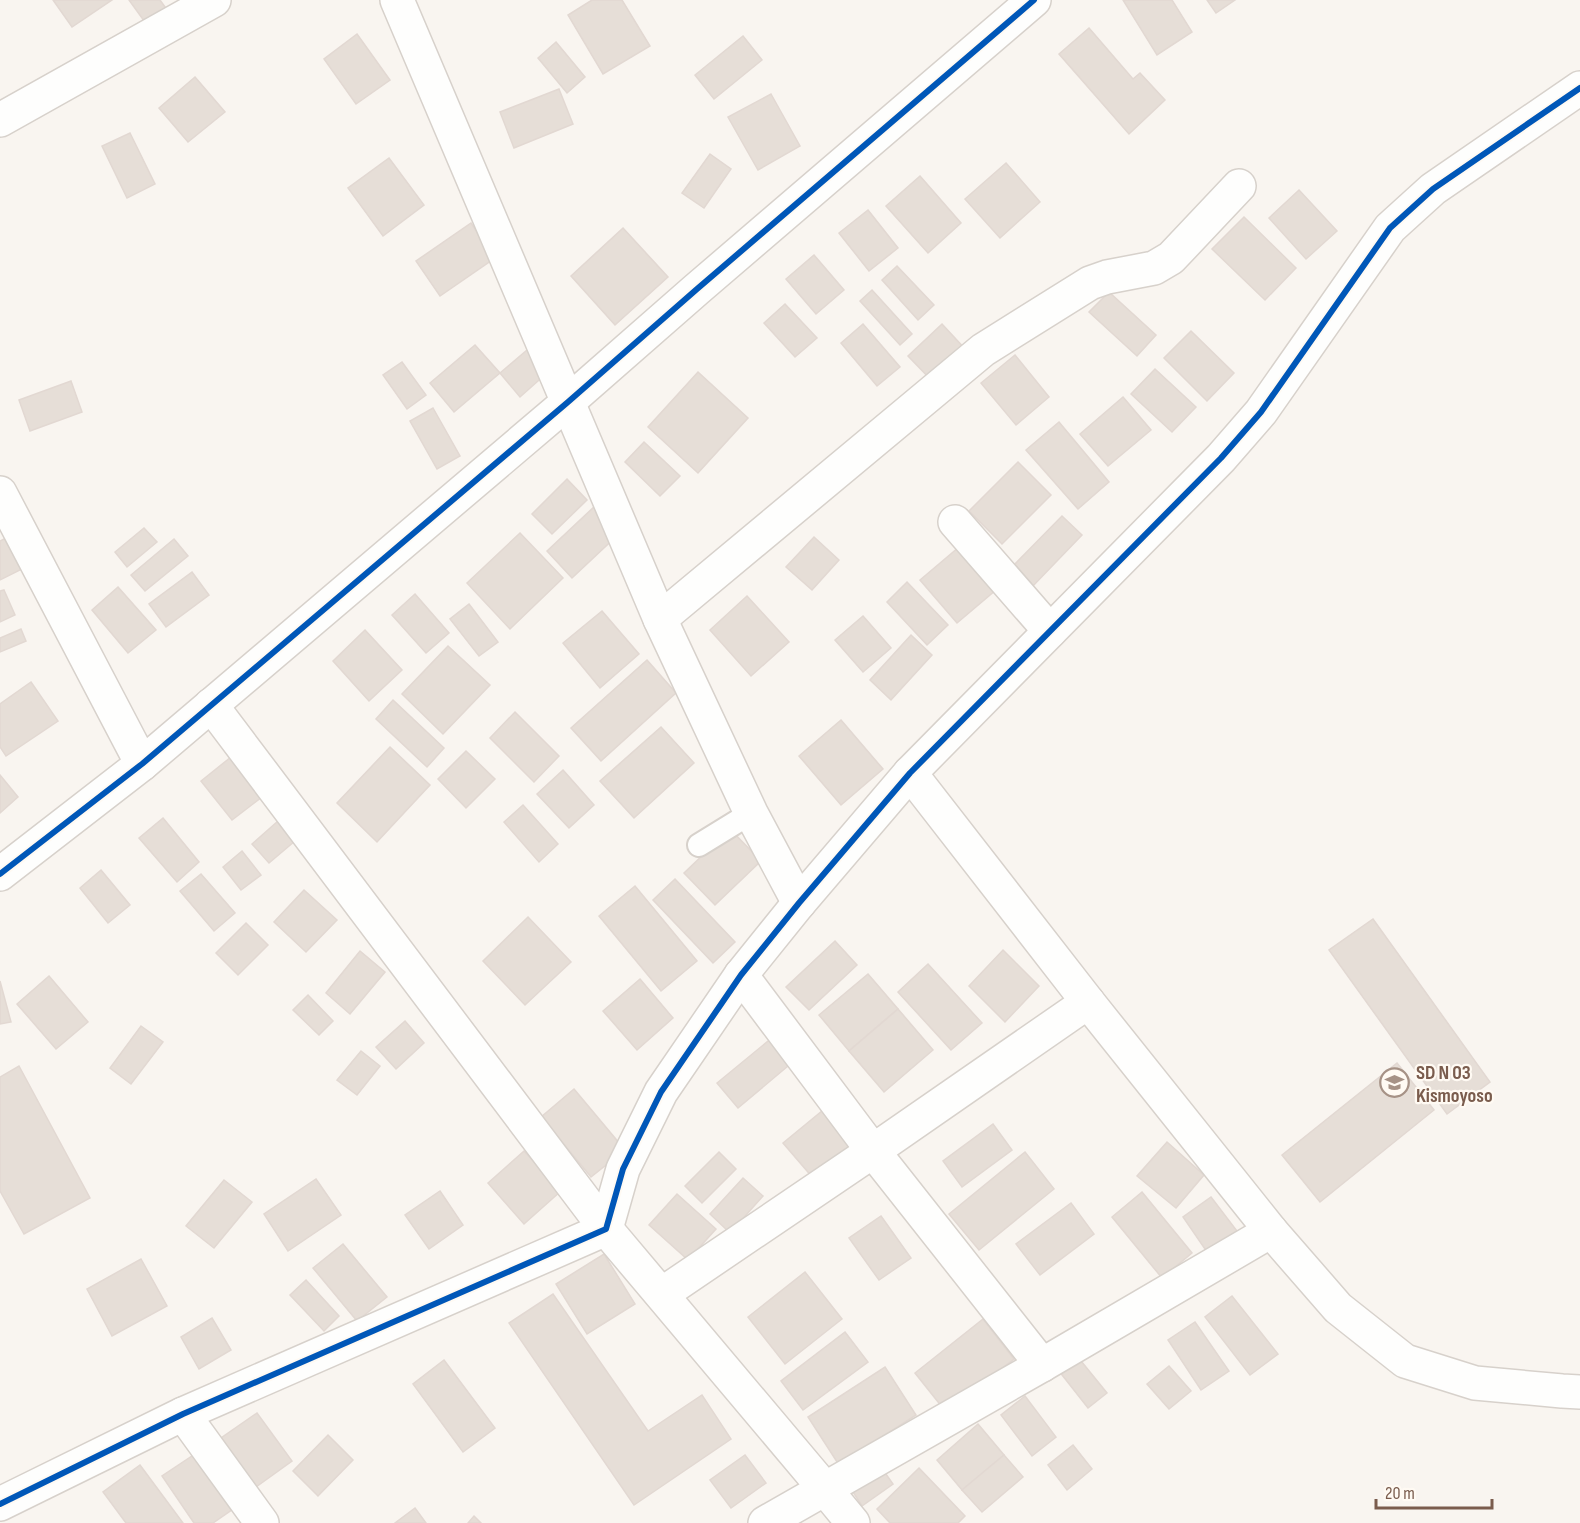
<svg xmlns="http://www.w3.org/2000/svg" width="1580" height="1523" font-family="'Sofia Sans Condensed',sans-serif">
	<style>
		.building { fill: #e6ded7; stroke: #e2d8d2; stroke-width: 1.5 }
		.lines { fill: none; stroke-linecap: round; stroke-linejoin: round }
		.lane-casing { stroke: #d7d1cb; stroke-width: 26 }
		.street-casing { stroke: #d7d1cb; stroke-width: 36 }
		.lane { stroke: #fefefd; stroke-width: 22 }
		.street { stroke: #fefefd; stroke-width: 33 }
		.cycleway-casing { stroke: #fffaf3; stroke-width: 10 }
		.cycleway { stroke: #0057b8; stroke-width: 6 }
		.labels { text-anchor: middle; stroke-width: 4.5; stroke-linejoin: round; paint-order: stroke }
		.poi-label { font-size: 20px; font-weight: bold; fill: #7a5c4d; stroke: #fffaf3; text-anchor: start }
	</style>
	<rect width="100%" height="100%" fill="#f9f5f0"/>
	<!-- building -->
	<g class="building">
		<polygon points="53,0 112,0 72,27"/>
		<polygon points="129,0 160,0 168,11 147,25"/>
		<polygon points="592,0 622,0 650,46 603,74 568,15"/>
		<polygon points="1123,0 1172,0 1192,32 1157,55"/>
		<polygon points="1207,0 1235,0 1216,13"/>
		<polygon points="1089,28 1133,79 1140,73 1165,100 1129,134 1059,54"/>
		<polygon points="357,34 390,80 356,104 324,59"/>
		<polygon points="743,36 762,60 714,99 695,75"/>
		<polygon points="556,42 585,77 567,93 538,58"/>
		<polygon points="195,77 225,112 188,142 159,108"/>
		<polygon points="559,89 573,124 514,148 500,112"/>
		<polygon points="771,94 800,146 758,170 728,117"/>
		<polygon points="130,133 155,184 127,198 102,146"/>
		<polygon points="710,154 731,169 704,208 682,193"/>
		<polygon points="389,158 424,205 383,236 348,188"/>
		<polygon points="1006,163 1040,202 1000,238 965,199"/>
		<polygon points="920,176 961,223 928,253 886,206"/>
		<polygon points="1299,190 1337,231 1306,259 1269,218"/>
		<polygon points="868,210 898,248 869,271 839,233"/>
		<polygon points="1244,217 1296,268 1265,300 1212,249"/>
		<polygon points="471,223 495,258 440,296 416,261"/>
		<polygon points="623,228 668,277 615,325 571,276"/>
		<polygon points="814,255 844,290 816,314 786,279"/>
		<polygon points="897,266 934,305 918,320 882,280"/>
		<polygon points="872,290 912,334 900,345 860,301"/>
		<polygon points="1109,292 1156,335 1137,356 1089,312"/>
		<polygon points="785,304 817,338 795,357 764,323"/>
		<polygon points="863,324 900,367 877,386 841,343"/>
		<polygon points="942,324 967,351 933,382 908,356"/>
		<polygon points="1191,331 1234,373 1207,401 1164,358"/>
		<polygon points="475,345 500,373 454,412 430,383"/>
		<polygon points="527,350 547,373 520,397 500,373"/>
		<polygon points="1015,355 1049,397 1016,425 981,383"/>
		<polygon points="402,362 426,395 407,409 383,375"/>
		<polygon points="1155,369 1196,407 1172,432 1131,394"/>
		<polygon points="698,372 748,418 698,473 648,427"/>
		<polygon points="71,381 82,412 30,431 19,400"/>
		<polygon points="1123,397 1151,430 1108,466 1080,434"/>
		<polygon points="433,408 460,456 437,469 410,421"/>
		<polygon points="1059,422 1109,482 1078,509 1026,450"/>
		<polygon points="644,442 680,476 660,496 625,462"/>
		<polygon points="1018,462 1051,495 1002,544 969,511"/>
		<polygon points="567,479 587,500 552,534 532,514"/>
		<polygon points="596,505 621,532 572,578 547,551"/>
		<polygon points="1062,516 1082,535 1032,587 1012,567"/>
		<polygon points="144,528 157,542 127,567 115,552"/>
		<polygon points="520,533 563,578 510,629 467,583"/>
		<polygon points="814,537 839,560 812,590 786,567"/>
		<polygon points="6,538 22,569 0,580 0,541"/>
		<polygon points="174,539 188,556 145,591 131,575"/>
		<polygon points="959,547 996,590 957,623 920,580"/>
		<polygon points="192,572 209,595 166,627 149,604"/>
		<polygon points="907,582 948,625 927,645 887,602"/>
		<polygon points="118,587 156,630 128,653 92,610"/>
		<polygon points="4,590 15,615 0,622 0,591"/>
		<polygon points="415,594 449,633 426,653 392,615"/>
		<polygon points="747,596 789,642 751,676 710,630"/>
		<polygon points="469,604 498,642 479,656 450,619"/>
		<polygon points="602,611 639,654 600,688 563,643"/>
		<polygon points="863,616 891,648 863,672 835,640"/>
		<polygon points="21,629 26,641 0,652 0,638"/>
		<polygon points="365,630 402,670 369,701 333,661"/>
		<polygon points="911,635 932,655 891,700 870,680"/>
		<polygon points="448,646 490,685 443,734 402,694"/>
		<polygon points="647,660 676,693 601,761 571,728"/>
		<polygon points="31,682 58,721 6,756 0,747 0,704"/>
		<polygon points="393,700 444,748 427,767 376,719"/>
		<polygon points="515,712 559,756 534,782 490,738"/>
		<polygon points="841,720 883,769 841,805 799,756"/>
		<polygon points="661,727 694,763 634,818 600,781"/>
		<polygon points="390,747 430,785 377,842 337,803"/>
		<polygon points="466,751 495,779 466,808 438,779"/>
		<polygon points="231,757 262,797 232,820 201,781"/>
		<polygon points="563,770 594,805 569,828 537,794"/>
		<polygon points="0,775 18,797 0,813"/>
		<polygon points="523,805 558,844 539,862 504,822"/>
		<polygon points="163,818 199,862 177,882 139,838"/>
		<polygon points="278,821 295,841 269,863 252,844"/>
		<polygon points="730,829 761,861 715,905 684,873"/>
		<polygon points="242,851 261,875 241,890 223,867"/>
		<polygon points="101,870 130,905 108,923 80,888"/>
		<polygon points="201,874 235,913 214,931 180,891"/>
		<polygon points="675,879 735,942 713,963 653,900"/>
		<polygon points="635,886 697,961 661,991 599,916"/>
		<polygon points="304,890 337,920 306,952 274,922"/>
		<polygon points="528,917 571,962 525,1005 483,961"/>
		<polygon points="1373,919 1490,1082 1447,1114 1329,950"/>
		<polygon points="246,923 268,945 238,975 216,953"/>
		<polygon points="835,941 857,965 809,1010 786,987"/>
		<polygon points="1003,950 1039,986 1005,1022 969,986"/>
		<polygon points="360,951 385,972 350,1014 326,993"/>
		<polygon points="928,964 982,1023 951,1050 898,992"/>
		<polygon points="868,974 898,1009 849,1051 819,1015"/>
		<polygon points="49,976 88,1022 56,1049 17,1004"/>
		<polygon points="640,979 673,1018 637,1050 603,1011"/>
		<polygon points="0,981 11,1022 0,1024"/>
		<polygon points="308,995 333,1021 319,1035 293,1010"/>
		<polygon points="898,1009 933,1050 884,1092 849,1051"/>
		<polygon points="405,1021 424,1043 396,1069 376,1047"/>
		<polygon points="141,1026 163,1042 131,1084 110,1068"/>
		<polygon points="773,1037 794,1061 738,1108 717,1083"/>
		<polygon points="361,1051 380,1066 357,1095 337,1080"/>
		<polygon points="1397,1063 1434,1110 1320,1202 1282,1155"/>
		<polygon points="19,1066 90,1198 24,1234 0,1191 0,1077"/>
		<polygon points="574,1089 625,1150 591,1177 541,1117"/>
		<polygon points="828,1106 858,1141 813,1178 783,1143"/>
		<polygon points="993,1124 1012,1150 962,1187 943,1161"/>
		<polygon points="1167,1142 1204,1175 1176,1208 1137,1176"/>
		<polygon points="524,1151 561,1191 524,1224 488,1183"/>
		<polygon points="719,1152 736,1169 702,1203 685,1186"/>
		<polygon points="1025,1152 1054,1189 979,1250 949,1214"/>
		<polygon points="743,1178 763,1196 730,1233 710,1214"/>
		<polygon points="316,1179 341,1215 288,1251 264,1214"/>
		<polygon points="224,1180 252,1202 214,1248 186,1226"/>
		<polygon points="440,1191 463,1225 429,1249 405,1215"/>
		<polygon points="1142,1192 1192,1253 1162,1278 1112,1217"/>
		<polygon points="677,1194 716,1229 688,1260 649,1225"/>
		<polygon points="1211,1197 1237,1231 1207,1252 1183,1217"/>
		<polygon points="1071,1203 1094,1234 1040,1275 1016,1244"/>
		<polygon points="881,1216 911,1258 879,1280 849,1238"/>
		<polygon points="343,1244 387,1297 357,1321 313,1268"/>
		<polygon points="604,1254 635,1304 587,1334 556,1284"/>
		<polygon points="141,1259 167,1306 112,1336 87,1289"/>
		<polygon points="805,1272 842,1319 785,1364 748,1317"/>
		<polygon points="306,1280 339,1316 324,1331 290,1295"/>
		<polygon points="553,1294 648,1431 702,1395 731,1439 634,1505 509,1323"/>
		<polygon points="1232,1296 1278,1354 1250,1375 1205,1317"/>
		<polygon points="212,1318 231,1350 199,1369 181,1337"/>
		<polygon points="983,1319 1014,1359 946,1412 915,1373"/>
		<polygon points="1195,1322 1229,1371 1201,1390 1168,1340"/>
		<polygon points="845,1332 868,1362 803,1410 781,1381"/>
		<polygon points="1077,1356 1107,1393 1088,1408 1059,1371"/>
		<polygon points="444,1360 495,1428 463,1452 413,1384"/>
		<polygon points="1169,1366 1191,1391 1169,1409 1147,1384"/>
		<polygon points="885,1367 916,1415 839,1465 808,1417"/>
		<polygon points="1025,1396 1056,1437 1032,1456 1001,1415"/>
		<polygon points="257,1413 292,1461 256,1487 221,1438"/>
		<polygon points="978,1424 1004,1455 962,1490 937,1460"/>
		<polygon points="328,1435 353,1460 318,1496 293,1471"/>
		<polygon points="1073,1445 1092,1469 1067,1490 1048,1465"/>
		<polygon points="198,1452 236,1507 213,1523 194,1523 162,1476"/>
		<polygon points="745,1455 766,1483 731,1508 710,1480"/>
		<polygon points="1004,1455 1023,1477 982,1512 962,1490"/>
		<polygon points="140,1465 183,1523 126,1523 103,1492"/>
		<polygon points="881,1467 893,1484 862,1506 851,1489"/>
		<polygon points="919,1468 965,1516 958,1523 890,1523 877,1509"/>
		<polygon points="415,1508 426,1523 395,1523"/>
		<polygon points="474,1516 481,1523 468,1523"/>
	</g>
	<g class="lines">
		<defs>
			<polyline id="lane" points="699,845 751,813"/>
			<g id="street">
				<polyline points="397,0 660,619 751,813 799,903"/>
				<polyline points="0,120 214,0"/>
				<polyline points="0,493 142,764"/>
				<polyline points="955,522 1050,631"/>
				<polyline points="660,619 983,350 1090,283 1107,277 1154,268 1171,258 1239,186"/>
				<polyline points="211,705 606,1229 825,1489 853,1523"/>
				<polyline points="910,773 1088,1002 1271,1231 1338,1308 1405,1361 1475,1383 1562,1391 1580,1392"/>
				<polyline points="0,874 142,764 568,402 697,289 1034,0"/>
				<polyline points="741,975 873,1151 1042,1365"/>
				<polyline points="662,1294 873,1151 1088,1002"/>
				<polyline points="183,1414 262,1523"/>
				<polyline points="0,1504 183,1414 606,1229 623,1169 661,1092 741,975 799,903 910,773 1221,458 1261,412 1390,228 1433,189 1580,88"/>
				<polyline points="765,1523 1042,1365 1271,1231"/>
			</g>
		</defs>
		<!-- lane casing -->
		<use href="#lane" class="lane-casing"/>
		<!-- street casing -->
		<use href="#street" class="street-casing"/>
		<!-- lane -->
		<use href="#lane" class="lane"/>
		<!-- street -->
		<use href="#street" class="street"/>
		<defs>
			<g id="cycleway">
				<polyline points="0,874 142,764 568,402 697,289 1034,0"/>
				<polyline points="0,1504 183,1414 606,1229 623,1169 661,1092 741,975 799,903 910,773 1221,458 1261,412 1390,228 1433,189 1580,88"/>
			</g>
		</defs>
		<!-- cycleway casing -->
		<use href="#cycleway" class="cycleway-casing"/>
		<!-- cycleway -->
		<use href="#cycleway" class="cycleway"/>
	</g>
	<!-- icons -->
	<defs>
		<symbol id="school-ring" viewBox="-11 -11 22 22"><circle r="9.5" fill="#fffaf3" stroke="#a69286" stroke-width="1.5"/><path d="M0-5L7-2L0 1L-7-2ZM-4 1L0 2.5L4 1V4Q0 6-4 4Z" fill="#a69286"/></symbol>
	</defs>
	<g fill-rule="evenodd">
		<use href="#school-ring" x="1378" y="1066" width="33" height="33"/>
	</g>
	<g class="labels">
		<!-- poi labels -->
		<g class="poi-label">
			<text x="1416" y="1079">SD N 03<tspan x="1416" dy="23">Kismoyoso</tspan></text>
		</g>
	</g>
	<!-- scale -->
	<path d="M1376 1499v9h116v-9" fill="none" stroke="#7a5c4d" stroke-width="3"/>
	<text x="1385" y="1499" font-size="18" fill="#7a5c4d" stroke="#fffaf3" stroke-width="4.5" paint-order="stroke">20 m</text>
</svg>
